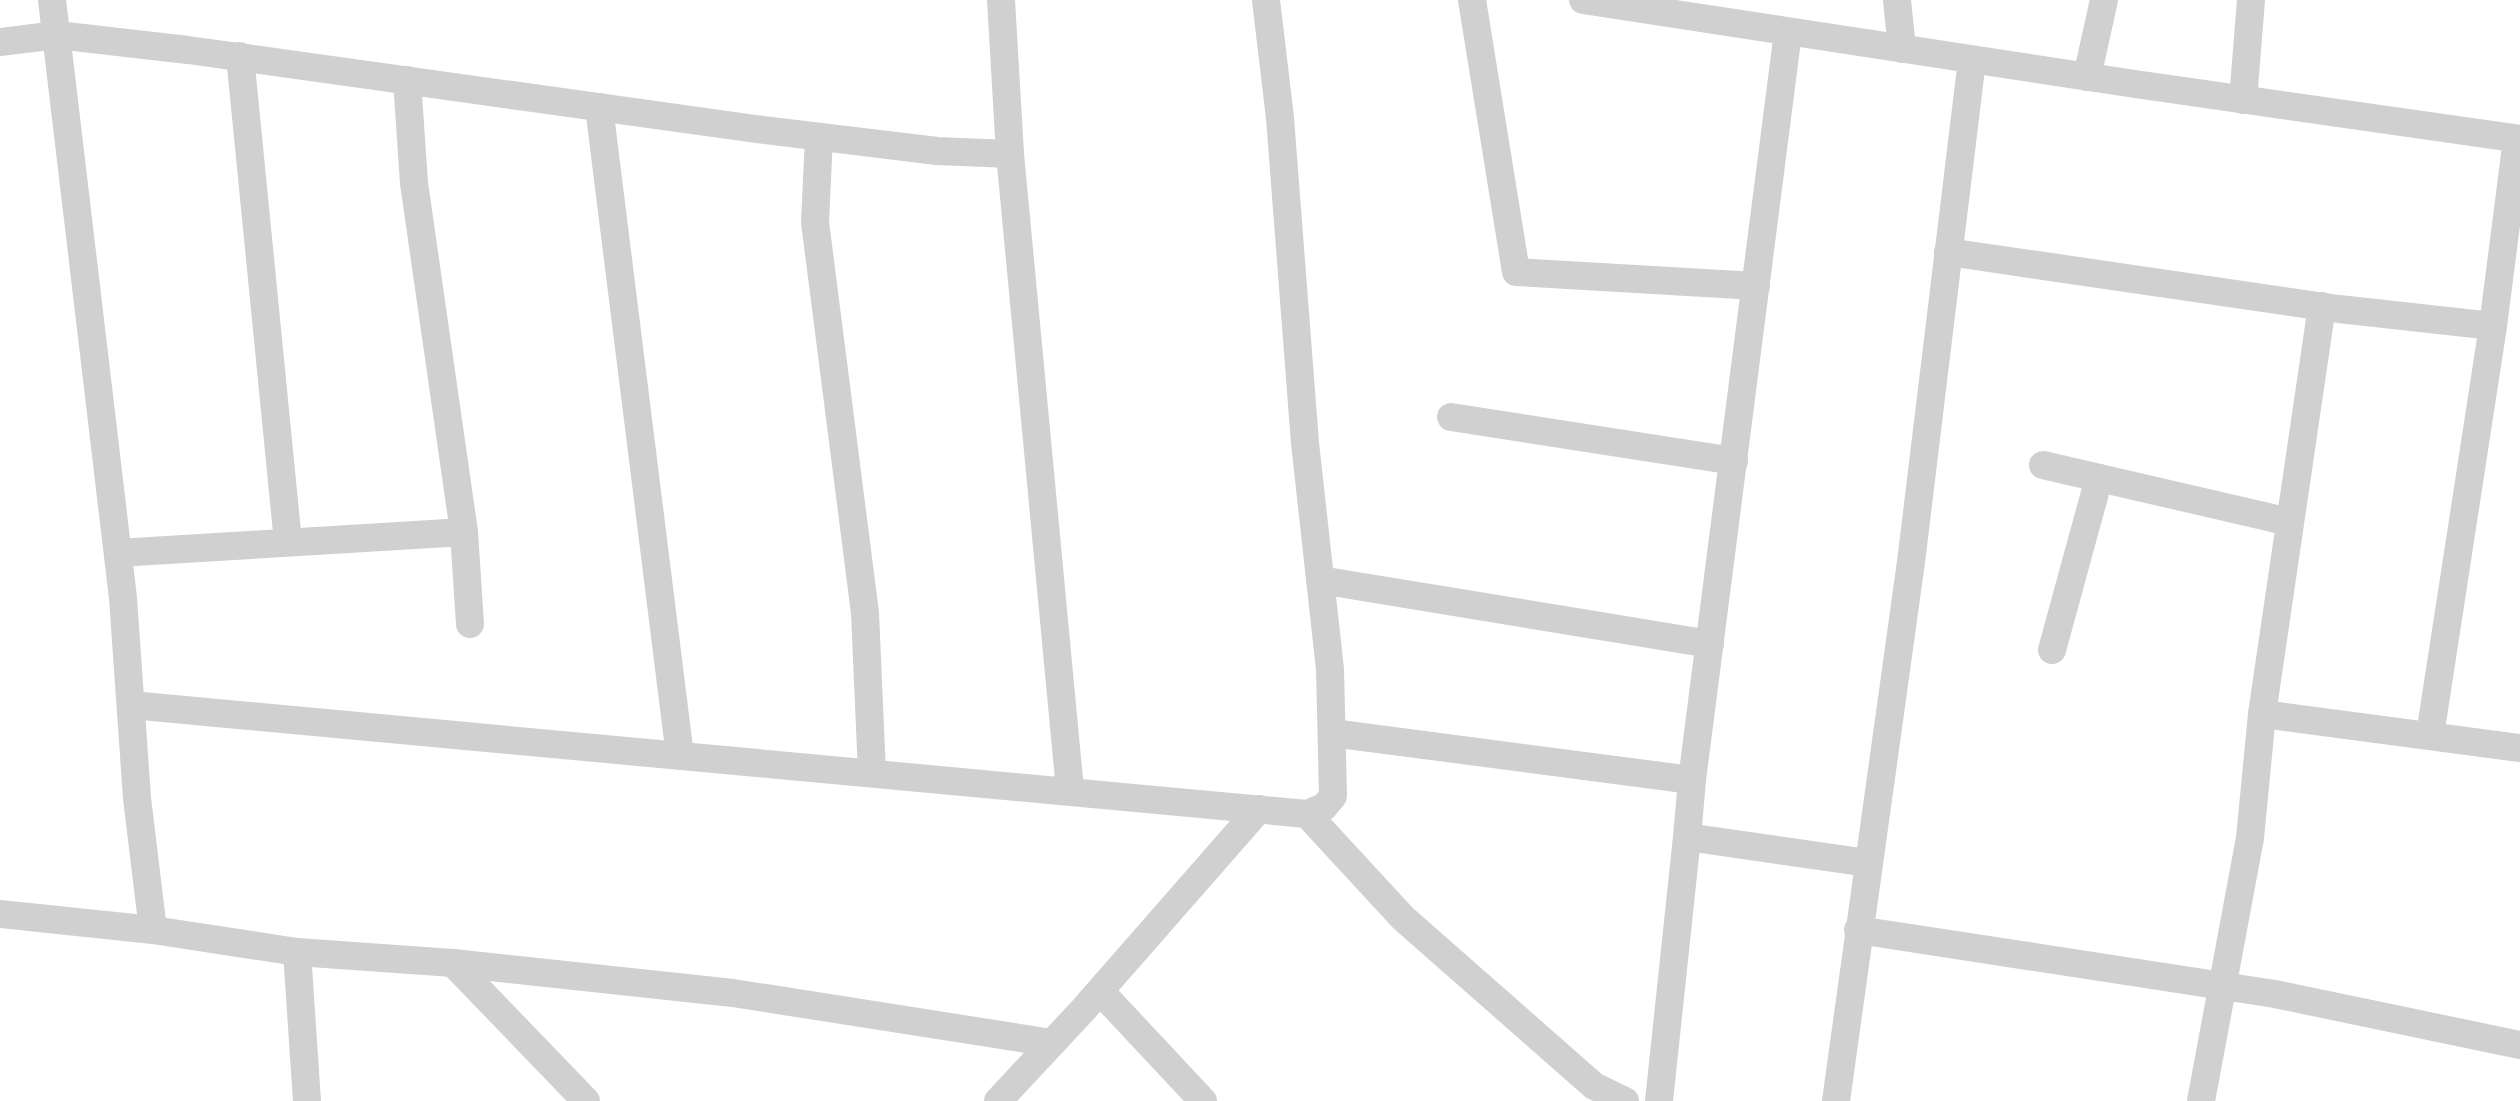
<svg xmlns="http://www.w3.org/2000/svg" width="2520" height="1101" font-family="Quicksand,sans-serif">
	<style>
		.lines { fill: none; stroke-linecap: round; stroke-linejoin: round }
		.minor { stroke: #d0d0d0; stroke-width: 28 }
		.tertiary { stroke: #d0d0d0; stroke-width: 28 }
	</style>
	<rect width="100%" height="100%" fill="#fff"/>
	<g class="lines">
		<!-- minor -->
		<g class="minor">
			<polyline points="52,0 123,598 137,798 153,930"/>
			<polyline points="1001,0 1010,154 1070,790"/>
			<polyline points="1472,0 1516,272 1756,286"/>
			<polyline points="1897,0 1902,49"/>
			<polyline points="1788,32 1692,780 1687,837 1868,863"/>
			<polyline points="0,42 57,35 188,50 756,129 937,151 1010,154"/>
			<polyline points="240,56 288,542"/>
			<polyline points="2087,77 2104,0"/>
			<polyline points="407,80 414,183 464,532 470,624"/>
			<polyline points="2243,100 2251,0"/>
			<polyline points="599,107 680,756"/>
			<polyline points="819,137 815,222 865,613 872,773"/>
			<polyline points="1948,252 2339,309 2493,326"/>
			<polyline points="1451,417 1734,461"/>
			<polyline points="2043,465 2290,522"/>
			<polyline points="118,553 464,532"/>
			<polyline points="1320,580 1710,644"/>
			<polyline points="2052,650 2099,478"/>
			<polyline points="131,705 1307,814 1324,807 1333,796 1330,669 1305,443 1280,118 1266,0"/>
			<polyline points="2262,714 2520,748"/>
			<polyline points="1332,733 1692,780"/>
			<polyline points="2430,735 2493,326 2517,139"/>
			<polyline points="1307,814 1403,918 1594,1086 1625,1101"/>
			<polyline points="0,914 153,930 297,952 453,963 733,993 1052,1043"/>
			<polyline points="1858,930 2275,994 2520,1045"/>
			<polyline points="297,952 307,1101"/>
			<polyline points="453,963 586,1101"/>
			<polyline points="1100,991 1203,1101"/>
			<polyline points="998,1101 1083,1010 1259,809"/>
			<polyline points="1659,1101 1687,837"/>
			<polyline points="1836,1101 1911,562 1972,60"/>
			<polyline points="2201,1101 2250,838 2262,714 2322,306"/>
		</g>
		<!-- tertiary -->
		<polyline class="tertiary" points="1583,0 2135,84 2520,139"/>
	</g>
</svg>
